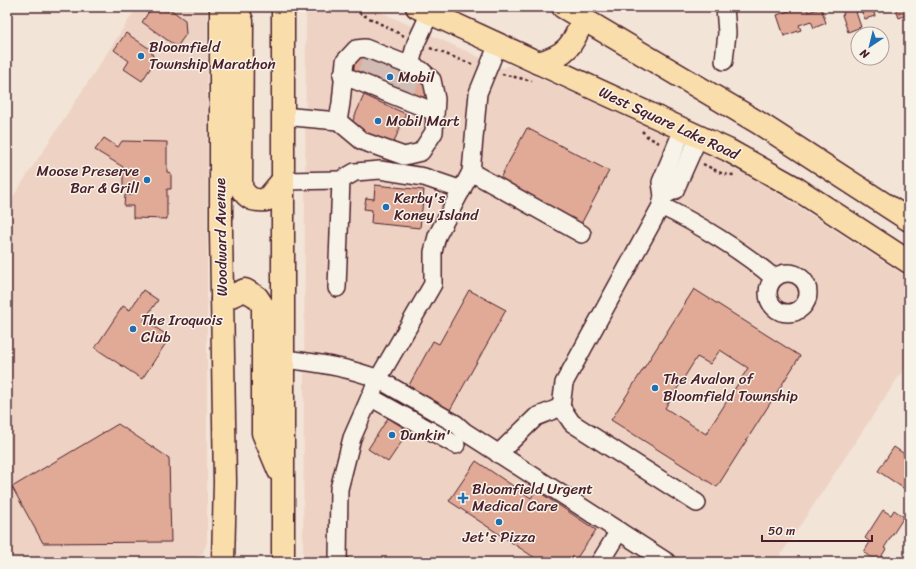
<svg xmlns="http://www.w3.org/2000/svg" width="916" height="569" font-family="Sriracha,sans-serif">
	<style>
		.built { fill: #eed3c4 }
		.building { fill: #e1aa97; stroke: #4a1f2b; fill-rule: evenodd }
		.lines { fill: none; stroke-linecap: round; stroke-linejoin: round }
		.minor-tunnel { stroke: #d1bdb5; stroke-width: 17; stroke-dasharray: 17 8; stroke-linecap: butt }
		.minor-casing { stroke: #4a1f2b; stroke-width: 20 }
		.major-casing { stroke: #4a1f2b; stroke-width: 25 }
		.highway-casing { stroke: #4a1f2b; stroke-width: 25 }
		.path { stroke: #4a1f2b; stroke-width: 2.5; stroke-dasharray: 3 3; stroke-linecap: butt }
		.minor { stroke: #f7f3e8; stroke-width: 17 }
		.major { stroke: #f9ddab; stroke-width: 22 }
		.highway { stroke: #f9ddab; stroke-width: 22 }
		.poi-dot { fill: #1f6fb2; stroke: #f7f3e8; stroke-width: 1.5 }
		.labels { text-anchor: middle; stroke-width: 3; stroke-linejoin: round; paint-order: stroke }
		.poi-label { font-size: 15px; fill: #4a1f2b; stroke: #f7f3e8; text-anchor: start }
		.street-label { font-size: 15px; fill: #4a1f2b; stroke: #f7f3e8 }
	</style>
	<rect width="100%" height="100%" fill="#f3e4d8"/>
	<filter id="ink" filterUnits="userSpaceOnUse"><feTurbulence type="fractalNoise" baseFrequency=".025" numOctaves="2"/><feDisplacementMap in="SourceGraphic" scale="8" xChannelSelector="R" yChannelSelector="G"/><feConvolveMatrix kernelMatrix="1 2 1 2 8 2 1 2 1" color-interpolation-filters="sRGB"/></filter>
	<g filter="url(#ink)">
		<!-- built -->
		<g class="built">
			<polygon points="137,7 207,7 207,542 203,553 192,559 30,562 7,555 7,206"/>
			<polygon points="306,7 370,7 503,68 510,65 604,107 715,158 765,185 909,278 909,361 776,562 303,562"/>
		</g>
		<!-- building -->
		<g class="building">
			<polygon points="152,7 167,7 185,20 186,34 177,47 142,22"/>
			<polygon points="800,7 807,7 808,12 821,8 826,23 814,28 811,21 799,25 801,30 784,36 777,15"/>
			<polygon points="841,7 872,7 875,16 865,19 861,10 856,12 861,27 848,32 842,15 844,14"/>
			<polygon points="895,7 909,7 909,14 899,18"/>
			<polygon points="126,33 150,49 155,61 142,81 124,69 129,61 114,50"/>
			<polygon points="358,52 429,85 422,101 350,68"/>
			<polygon points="364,95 406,114 392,146 350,127"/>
			<polygon points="527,128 609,171 580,226 498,182"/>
			<polygon points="104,138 118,147 122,141 167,142 167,172 171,173 171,189 167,189 167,219 133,218 133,206 124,206 125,195 132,195 132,187 123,187 123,167 95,150"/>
			<polygon points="375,185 424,190 420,228 371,223 372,210 364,209 366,198 374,199"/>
			<path d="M694 289 800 356 717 487 611 420ZM720 350 748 368 706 434 665 408 697 357 710 364Z"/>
			<polygon points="143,290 158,300 144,320 170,337 142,379 95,348 123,306 130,310"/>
			<polygon points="469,290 506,310 450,410 408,387 433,341 439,344"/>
			<polygon points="388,418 409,431 388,462 368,449"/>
			<polygon points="118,424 169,458 171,542 43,543 12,487"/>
			<polygon points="894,447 909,457 909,461 903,469 909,473 909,492 878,471"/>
			<polygon points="476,461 531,498 536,490 596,530 574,562 541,562 449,501"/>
			<polygon points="883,510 891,515 894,510 904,517 884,548 886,549 878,562 864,552 870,542 865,538"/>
		</g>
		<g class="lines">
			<!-- minor-tunnel -->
			<g class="minor-tunnel">
				<polyline points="366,73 372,60"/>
				<polyline points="378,78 385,66"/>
				<polyline points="391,84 397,72"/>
				<polyline points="406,90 411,78"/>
			</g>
			<defs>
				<g id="minor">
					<polyline points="724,61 727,33 725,7"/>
					<polyline points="410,65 416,43 430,13"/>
					<polyline points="342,75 435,112"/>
					<polyline points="282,116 338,121 362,141 404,156 421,152 434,132 436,99 432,80 421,70 365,48 356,49 345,61 341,103 338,121"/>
					<polyline points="471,172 582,234"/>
					<polyline points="341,180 355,172 380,170 424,177 462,190"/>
					<polyline points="282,181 341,180 337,288"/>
					<polyline points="663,196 675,190 699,136"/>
					<path d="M661 206C697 223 744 252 774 278"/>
					<circle cx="788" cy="293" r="20"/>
					<path d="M282 359C314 362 348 367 378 379L456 424 465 432 667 562"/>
					<polyline points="370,397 456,445"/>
					<polyline points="561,407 572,423 697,503"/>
					<polyline points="498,454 536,417 561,407 564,383 661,206 663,196 661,182 683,129"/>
					<polyline points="338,562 339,489 352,438 378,379 433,284 433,252 437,236 471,172 478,93 498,44"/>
					<polyline points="600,562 619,531"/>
				</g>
				<g id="major">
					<polyline points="221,7 221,231 225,482 223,562"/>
					<path d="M236 7 242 21 241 188C248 199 253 201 266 200L282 181"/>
					<polyline points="222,300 245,290 257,297 263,306 263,433 279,471"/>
					<polyline points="283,562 283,7"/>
				</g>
				<g id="highway">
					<polyline points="417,7 728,150 794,187 909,262"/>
					<polyline points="563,7 759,123 909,220"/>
					<path d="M538 63C567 55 573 45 583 19"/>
				</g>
			</defs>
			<!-- minor casing -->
			<use href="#minor" class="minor-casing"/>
			<!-- major casing -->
			<use href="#major" class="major-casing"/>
			<!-- highway casing -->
			<use href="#highway" class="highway-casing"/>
			<!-- path -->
			<g class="path">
				<polyline points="348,7 404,36"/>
				<polyline points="621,8 621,7"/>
				<polyline points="430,48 474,65"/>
				<polyline points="502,74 532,81"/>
				<polyline points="642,131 648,137 661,144"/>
				<polyline points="703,164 723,174 734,175"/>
			</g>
			<!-- minor -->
			<use href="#minor" class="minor"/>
			<!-- major -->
			<use href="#major" class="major"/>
			<!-- highway -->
			<use href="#highway" class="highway"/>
		</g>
	</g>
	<!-- markers -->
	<g class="poi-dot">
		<circle cx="141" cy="56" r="4"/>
		<circle cx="390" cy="77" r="4"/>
		<circle cx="378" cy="121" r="4"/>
		<circle cx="147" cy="180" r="4"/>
		<circle cx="386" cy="207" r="4"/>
		<circle cx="133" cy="329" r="4"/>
		<circle cx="655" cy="388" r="4"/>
		<circle cx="392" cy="435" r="4"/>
		<path d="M461 492h4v4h4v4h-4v4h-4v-4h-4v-4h4z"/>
		<circle cx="499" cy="522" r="4"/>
	</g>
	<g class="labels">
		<!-- poi labels -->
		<g class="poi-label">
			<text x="149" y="52">Bloomfield<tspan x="149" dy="17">Township Marathon</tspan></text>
			<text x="398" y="82">Mobil</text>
			<text x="386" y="126">Mobil Mart</text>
			<text x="139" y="176" text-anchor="end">Moose Preserve<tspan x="139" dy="17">Bar &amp; Grill</tspan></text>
			<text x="394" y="203">Kerby's<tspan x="394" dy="17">Koney Island</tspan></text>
			<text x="141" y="325">The Iroquois<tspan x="141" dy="17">Club</tspan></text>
			<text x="663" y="384">The Avalon of<tspan x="663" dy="17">Bloomfield Township</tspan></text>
			<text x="400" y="440">Dunkin'</text>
			<text x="472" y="494">Bloomfield Urgent<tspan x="472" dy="17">Medical Care</tspan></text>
			<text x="499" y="542" text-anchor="middle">Jet's Pizza</text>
		</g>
		<!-- street labels -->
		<g class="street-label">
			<text transform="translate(669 123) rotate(25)" y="5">West Square Lake Road</text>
			<text transform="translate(221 237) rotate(-91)" y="5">Woodward Avenue</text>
		</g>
	</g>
	<!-- margin -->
	<rect width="916" height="569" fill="none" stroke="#f7f3e8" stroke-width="24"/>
	<rect x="12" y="12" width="892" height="545" fill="none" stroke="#4a1f2b" stroke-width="1.5" filter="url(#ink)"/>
	<!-- north arrow -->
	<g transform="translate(870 46) rotate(215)"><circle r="19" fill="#f7f3e8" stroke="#b29e9c"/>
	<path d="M0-3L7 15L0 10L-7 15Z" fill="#1f6fb2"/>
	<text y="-6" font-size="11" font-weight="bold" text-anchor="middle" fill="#4a1f2b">N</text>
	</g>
	<!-- scale -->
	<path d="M762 535v6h110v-6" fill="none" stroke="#4a1f2b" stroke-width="2"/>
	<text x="768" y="535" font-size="12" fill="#4a1f2b" stroke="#f7f3e8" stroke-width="3" paint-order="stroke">50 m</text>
</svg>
